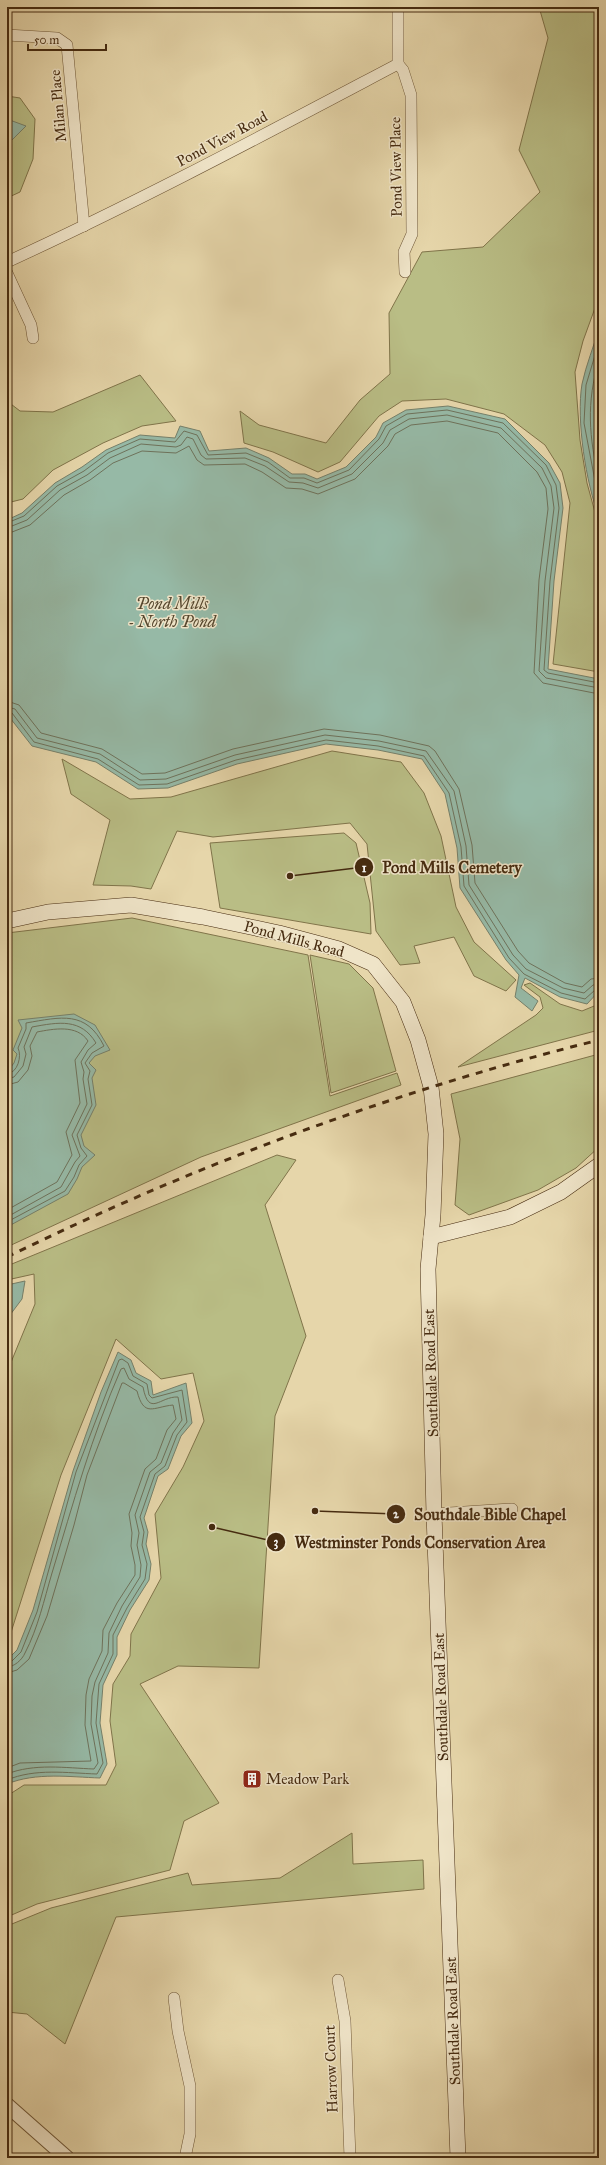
<svg xmlns="http://www.w3.org/2000/svg" width="606" height="2165" font-family="'IM FELL Great Primer',serif">
	<style>
		.green { fill: #b9bd85; stroke: #80744a }
		.water { fill: #96b9a6; stroke: #76806a }
		.lines { fill: none; stroke-linecap: round; stroke-linejoin: round }
		.shore { stroke: #6e725b; stroke-width: 1 }
		.minor-casing { stroke: #6e5636; stroke-width: 12 }
		.tertiary-casing { stroke: #6e5636; stroke-width: 16 }
		.secondary-casing { stroke: #462b10; stroke-width: 16 }
		.minor { stroke: #efe4c8; stroke-width: 11 }
		.tertiary { stroke: #efe4c8; stroke-width: 14 }
		.secondary { stroke: #efe4c8; stroke-width: 15 }
		.rail { stroke: #462b10; stroke-width: 3; stroke-dasharray: 7 7; stroke-linecap: butt }
		.labels { text-anchor: middle; stroke-width: 3; stroke-linejoin: round; paint-order: stroke }
		.street-label { font-size: 15px; fill: #462b10; stroke: #efe4c8 }
		.poi-label { font-size: 15px; fill: #462b10; stroke: #efe4c8; text-anchor: start }
		.water-label { font-size: 16px; font-style: italic; fill: #56472e; stroke: #efe4c8 }
		.leader { fill: none; stroke: #462b10; stroke-width: 1.5 }
		.callout-dot { fill: #462b10; stroke: #efe4c8; stroke-width: 1.5 }
		.mark-label { font-size: 12px; text-anchor: middle; font-weight: bold; fill: #fff }
		.callout-label { font-size: 16px; text-anchor: middle; font-weight: bold; fill: #462b10; stroke: #efe4c8; stroke-width: 3; stroke-linejoin: round; paint-order: stroke }
	</style>
	<rect width="100%" height="100%" fill="#e6d6aa"/>
	<filter id="stains"><feTurbulence type="fractalNoise" baseFrequency=".005" numOctaves="4"/><feColorMatrix values="0 0 0 0 .2 0 0 0 0 .09 0 0 0 0 .02 0 0 0 .5 -.17"/></filter>
	<radialGradient id="worn" r=".72"><stop offset=".6" stop-color="#630" stop-opacity="0"/><stop offset="1" stop-color="#630" stop-opacity=".3"/></radialGradient>
	<!-- green -->
	<g class="green">
		<polygon points="539,7 599,7 599,297 583,341 575,372 580,440 587,483 599,527 599,672 553,664 570,503 562,472 545,445 504,414 446,399 402,401 379,416 340,462 318,472 273,452 244,443 240,411 259,425 326,443 360,400 390,374 389,313 422,252 483,247 540,192 519,150 548,38"/>
		<polygon points="7,96 20,98 35,119 33,159 20,192 7,198"/>
		<polygon points="140,375 176,421 142,426 103,443 53,470 23,499 7,503 7,401 20,411 53,412"/>
		<polygon points="332,751 401,762 424,793 441,836 456,907 474,942 516,980 506,991 474,976 454,937 414,946 420,963 400,965 376,931 367,844 350,823 213,837 177,831 151,889 131,886 93,885 110,820 71,794 62,759 130,799 171,797"/>
		<polygon points="344,833 356,843 370,903 371,934 220,908 210,843"/>
		<polygon points="132,918 308,955 330,1096 397,1073 401,1085 201,1157 7,1247 7,933"/>
		<polygon points="310,955 349,964 373,988 396,1071 331,1093"/>
		<polygon points="530,983 560,1004 582,1011 599,1004 599,1030 458,1067 536,1015 543,1008 540,997 524,985"/>
		<polygon points="599,1054 599,1147 576,1168 538,1190 469,1215 455,1205 460,1139 451,1094"/>
		<polygon points="277,1155 296,1160 265,1205 306,1336 275,1416 259,1668 178,1666 140,1684 219,1803 184,1821 170,1870 37,1904 7,1917 7,1796 24,1785 106,1785 116,1765 110,1721 113,1684 130,1656 131,1634 161,1578 155,1514 183,1467 204,1421 193,1373 161,1379 116,1339 61,1475 7,1645 7,1372 35,1304 34,1274 7,1280 7,1266"/>
		<polygon points="352,1833 353,1864 423,1860 424,1889 116,1917 65,2044 27,2014 7,2012 7,1926 51,1908 188,1873 192,1885 280,1878"/>
	</g>
	<!-- water -->
	<g class="water">
		<polygon points="7,119 26,126 7,145"/>
		<path d="M599 328V517C586 483 576 420 582 384 586 365 594 346 599 328Z"/>
		<polygon points="448,406 505,419 549,463 560,483 563,508 554,581 548,669 599,679 599,991 587,1004 560,997 525,978 521,988 538,1001 532,1011 515,997 519,975 506,960 460,888 457,848 445,794 422,759 378,750 326,744 237,764 168,788 138,789 96,762 32,746 7,714 7,520 22,513 55,483 82,467 106,450 140,435 175,438 180,426 200,431 209,451 246,448 269,458 292,474 305,474 317,479 346,467 376,437 383,423 406,410"/>
		<polygon points="74,1014 95,1025 110,1050 95,1056 89,1063 96,1070 92,1078 96,1105 81,1135 84,1146 95,1155 82,1167 77,1179 68,1194 7,1227 7,1072 14,1063 17,1054 13,1050 22,1028 18,1020"/>
		<polygon points="25,1281 22,1299 7,1319 7,1285"/>
		<path d="M118 1352 131 1360 136 1373 151 1381 153 1395 186 1383 192 1423 181 1436 168 1469 158 1476 144 1518 148 1532 146 1544 151 1564 149 1580 130 1610 117 1637V1655L103 1685 100 1723 107 1764 100 1778C70 1777 36 1772 7 1784V1660L17 1650 33 1610 73 1471 101 1392Z"/>
	</g>
	<g class="lines">
		<!-- shore -->
		<g class="shore">
			<polyline points="599,342 586,385 584,423 599,502"/>
			<path d="M599 360C586 403 589 437 599 480"/>
			<polyline points="599,381 595,423 599,446"/>
			<polyline points="7,523 24,516 57,486 84,471 108,453 140,439 175,442 184,431 197,435 208,455 246,453 268,462 290,478 304,478 317,483 349,470 379,439 386,426 407,414 447,410 503,423 546,465 556,485 559,508 550,581 544,670 548,673 599,683"/>
			<polyline points="7,528 27,520 60,490 87,475 110,458 141,444 176,447 181,445 187,437 193,439 201,455 206,459 245,458 265,466 289,482 303,483 318,488 352,474 383,443 390,430 409,419 447,415 501,428 542,468 551,486 554,508 545,581 539,671 546,678 599,688"/>
			<polyline points="7,534 30,525 64,495 90,480 113,463 142,451 176,453 189,446 197,460 204,465 245,464 262,472 286,488 302,489 318,494 355,479 388,446 395,434 411,425 447,421 498,433 537,472 546,488 548,509 539,580 534,673 543,683 599,694"/>
			<polyline points="7,701 19,705 41,733 102,749 142,774 165,773 233,749 324,729 380,735 429,746 435,751 459,789 472,845 475,883 518,951 529,963 565,983 582,987 591,979 599,978"/>
			<polyline points="7,707 15,709 37,738 100,754 140,780 166,779 235,755 325,735 379,741 426,751 454,791 466,846 469,885 513,955 526,969 563,988 584,993 593,985 599,984"/>
			<polyline points="7,712 12,713 34,742 98,759 139,785 167,784 236,760 326,740 378,746 424,756 449,793 461,847 464,886 509,958 524,974 561,993 585,999 595,990 599,989"/>
			<path d="M7 1074C18 1073 22 1056 18 1048L26 1029V1023C61 1017 86 1010 104 1046L92 1053 85 1063 90 1071 88 1079 92 1105 77 1135 81 1148 87 1156 79 1165 74 1177 65 1191 7 1222"/>
			<path d="M7 1079 14 1077 23 1066 26 1054 24 1047 32 1027C59 1022 81 1018 96 1043L88 1050 81 1062 84 1072 83 1079 87 1104 72 1135 80 1156 75 1162 61 1187 7 1217"/>
			<path d="M7 1085 18 1082 28 1070 32 1056 30 1046 37 1032C53 1029 77 1024 88 1041L75 1060 80 1103 66 1132 72 1155 57 1182 7 1210"/>
			<path d="M7 1662H11L21 1652 37 1612 76 1472 119 1360 122 1359 128 1363 133 1376 147 1384 149 1395 152 1398 182 1390 187 1422 177 1435 165 1466 155 1474 140 1517 144 1532 142 1545 147 1564 145 1579 127 1608 113 1635V1654L99 1684 96 1723 103 1763 97 1774C67 1773 35 1768 7 1780"/>
			<path d="M7 1667C14 1667 22 1660 25 1653 38 1628 44 1600 52 1573 73 1504 92 1435 121 1369L124 1368 129 1379 143 1387C149 1418 160 1396 178 1397L182 1420 173 1433 161 1463 150 1472 135 1515 139 1533 137 1545 141 1565 140 1577 122 1606 109 1633 108 1653 95 1682 92 1696 91 1724 98 1763 94 1769C66 1768 34 1763 7 1774"/>
			<path d="M7 1673 17 1670 29 1659 47 1616 74 1525 87 1475 122 1383H124L137 1391C144 1418 153 1407 173 1405L176 1419 167 1430 156 1459 145 1469 129 1514 132 1533 131 1546 135 1565V1575L117 1603 103 1630 102 1651 89 1679 86 1695 85 1725 91 1761 20 1763 7 1768"/>
		</g>
		<defs>
			<g id="minor">
				<polyline points="7,35 57,38 67,45 84,226"/>
				<polyline points="398,64 403,70 411,95 412,234 404,252 405,272"/>
				<path d="M7 262C140 201 269 132 398 64V7"/>
				<polyline points="7,273 31,325 33,338"/>
				<polyline points="434,1514 512,1509"/>
				<polyline points="338,1980 345,2021 350,2158"/>
				<polyline points="174,1998 178,2031 190,2086 190,2134 185,2158"/>
			</g>
			<polyline id="tertiary" points="7,2105 67,2158"/>
			<g id="secondary">
				<polyline points="7,921 48,912 131,905 203,917 279,933 339,949 373,964 403,1002 418,1040 431,1087 436,1134 433,1215 428,1269 434,1514 458,2158"/>
				<polyline points="431,1237 510,1217 561,1192 599,1165"/>
			</g>
		</defs>
		<!-- minor casing -->
		<use href="#minor" class="minor-casing"/>
		<!-- tertiary casing -->
		<use href="#tertiary" class="tertiary-casing"/>
		<!-- secondary casing -->
		<use href="#secondary" class="secondary-casing"/>
		<!-- minor -->
		<use href="#minor" class="minor"/>
		<!-- tertiary -->
		<use href="#tertiary" class="tertiary"/>
		<!-- secondary -->
		<use href="#secondary" class="secondary"/>
		<!-- rail -->
		<path class="rail" d="M7 1257C197 1164 394 1091 599 1040"/>
	</g>
	<!-- icons -->
	<defs>
		<symbol id="building-square" viewBox="-11 -11 22 22"><rect x="-9" y="-9" width="18" height="18" rx="4" fill="#8f2418" stroke="#efe4c8"/><path d="M-4-6H4V6H1V3H-1V6H-4ZM-2.5-4.3h1.7v1.8h-1.7ZM.8-4.3h1.7v1.8H.8ZM-2.5-1h1.7V.8h-1.7ZM.8-1h1.7V.8H.8Z" fill="#fff"/></symbol>
	</defs>
	<g fill-rule="evenodd">
		<use href="#building-square" x="241" y="1768" width="22" height="22"/>
	</g>
	<g class="labels">
		<!-- street labels -->
		<g class="street-label">
			<text transform="translate(58 106) rotate(-95)" y="5">Milan Place</text>
			<text transform="translate(222 139) rotate(-28)" y="5">Pond View Road</text>
			<text transform="translate(396 167) rotate(-91)" y="5">Pond View Place</text>
			<text transform="translate(294 939) rotate(15)" y="5">Pond Mills Road</text>
			<text transform="translate(431 1373) rotate(-92)" y="5">Southdale Road East</text>
			<text transform="translate(441 1697) rotate(-92)" y="5">Southdale Road East</text>
			<text transform="translate(453 2021) rotate(-92)" y="5">Southdale Road East</text>
			<text transform="translate(331 2069) rotate(-92)" y="5">Harrow Court</text>
		</g>
		<!-- poi labels -->
		<g class="poi-label">
			<text x="266" y="1784">Meadow Park</text>
		</g>
		<!-- water labels -->
		<g class="water-label">
			<text x="172" y="609">Pond Mills<tspan x="172" dy="18">- North Pond</tspan></text>
		</g>
	</g>
	<!-- callouts -->
	<path class="leader" d="M290 876L364 867M315 1511L396 1514M212 1527L276 1542"/>
	<g class="callout-dot">
		<circle cx="290" cy="876" r="4"/>
		<circle cx="315" cy="1511" r="4"/>
		<circle cx="212" cy="1527" r="4"/>
		<circle cx="364" cy="867" r="10"/>
		<circle cx="396" cy="1514" r="10"/>
		<circle cx="276" cy="1542" r="10"/>
	</g>
	<g class="mark-label">
		<text x="364" y="872">1</text>
		<text x="396" y="1518">2</text>
		<text x="276" y="1546">3</text>
	</g>
	<g class="callout-label">
		<text x="452" y="873">Pond Mills Cemetery</text>
		<text x="490" y="1520">Southdale Bible Chapel</text>
		<text x="420" y="1548">Westminster Ponds Conservation Area</text>
	</g>
	<!-- margin -->
	<rect width="606" height="2165" fill="none" stroke="#e6d6aa" stroke-width="24"/>
	<rect x="8" y="8" width="590" height="2149" fill="none" stroke="#462b10" stroke-width="2"/>
	<rect x="12" y="12" width="582" height="2141" fill="none" stroke="#462b10"/>
	<!-- scale -->
	<path d="M28 44v6h78v-6" fill="none" stroke="#462b10" stroke-width="2"/>
	<text x="34" y="44" font-size="12" fill="#462b10" stroke="#efe4c8" stroke-width="3" paint-order="stroke">50 m</text>
	<rect width="100%" height="100%" filter="url(#stains)"/>
	<rect width="100%" height="100%" fill="url(#worn)"/>
</svg>
